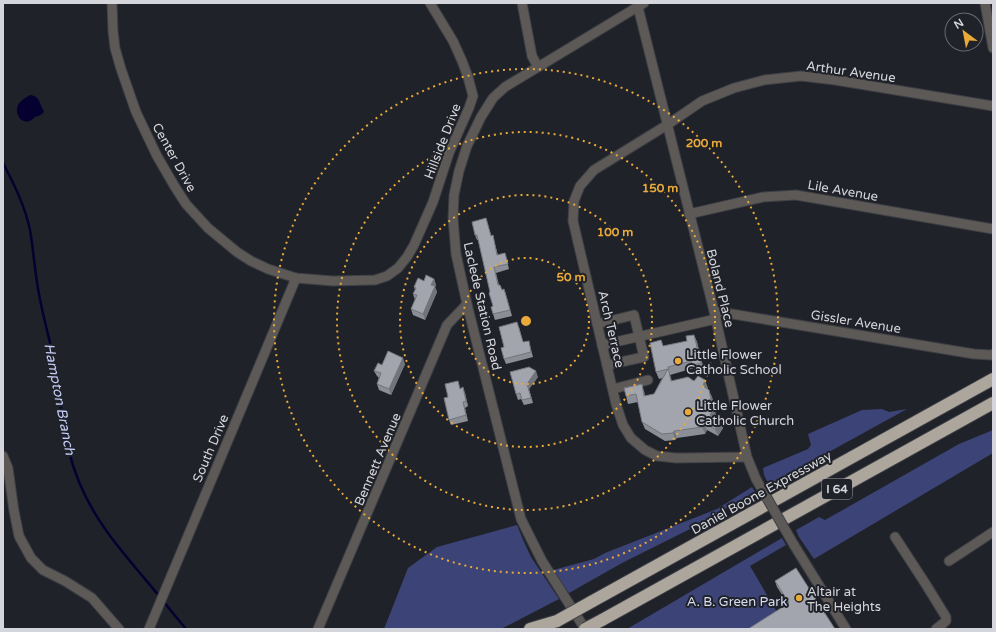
<svg xmlns="http://www.w3.org/2000/svg" width="996" height="632" font-family="'Varela Round',sans-serif">
	<style>
		.green { fill: #3c4377 }
		.water { fill: #060030 }
		.lines { fill: none; stroke-linecap: round; stroke-linejoin: round }
		.stream { stroke: #060030; stroke-width: 2.5 }
		.minor-casing { stroke: #3d3f45; stroke-width: 11 }
		.highway-casing { stroke: #3d3f45; stroke-width: 14 }
		.minor { stroke: #5c5956; stroke-width: 9 }
		.highway { stroke: #aca69d; stroke-width: 12 }
		.minor-bridge-casing { stroke: #3d3f45; stroke-width: 11; stroke-linecap: butt }
		.highway-bridge-casing { stroke: #3d3f45; stroke-width: 14; stroke-linecap: butt }
		.minor-bridge { stroke: #5c5956; stroke-width: 9 }
		.highway-bridge { stroke: #aca69d; stroke-width: 12 }
		.wall { fill: #8b8e96 }
		.shaded-wall { fill: #71747a }
		.building { fill: #a2a5ae; stroke: #71747a }
		.ring { fill: none; stroke: #eaaa39; stroke-width: 2; stroke-dasharray: 2 4 }
		.poi-dot { fill: #eaaa39; stroke: #202229; stroke-width: 1.5 }
		.labels { text-anchor: middle; stroke-width: 4; stroke-linejoin: round; paint-order: stroke }
		.shield { fill: #202229; stroke: #9fa0a6; stroke-width: 1 }
		.shield-label { font-size: 12px; font-weight: bold; fill: #d5d6db }
		.street-label { font-size: 13px; fill: #d5d6db; stroke: #202229 }
		.poi-label { font-size: 13px; fill: #d5d6db; stroke: #202229; text-anchor: start }
		.park-label { font-size: 13px; fill: #d8ddf2; stroke: #202229 }
		.water-label { font-size: 14px; font-style: italic; fill: #c3ccf5; stroke: #202229 }
		.centre { fill: #eaaa39; stroke: #202229; stroke-width: 2 }
		.ring-label { font-size: 12px; text-anchor: middle; font-weight: bold; fill: #eaaa39; stroke: #202229; stroke-width: 4; stroke-linejoin: round; paint-order: stroke }
	</style>
	<rect width="100%" height="100%" fill="#202229"/>
	<!-- green -->
	<g class="green">
		<polygon points="882,409 889,412 907,409 769,485 764,475 763,468 808,449 811,445 808,434 862,410"/>
		<polygon points="993,430 993,453 814,559 799,537 796,530 819,517 825,520 959,444"/>
		<polygon points="752,487 755,492 692,528 622,563 569,593 553,570 594,559 605,553 717,509"/>
		<polygon points="517,525 524,542 531,557 559,599 501,629 384,629 408,568 437,547"/>
		<polygon points="782,538 786,545 750,566 777,612 749,629 627,629"/>
	</g>
	<!-- water -->
	<path class="water" d="M30 95C40 96 39 103 44 111L43 113C40 116 40 115 35 117 34 118 32 120 30 121 21 124 14 114 18 105 20 101 25 98 30 95Z"/>
	<g class="lines">
		<!-- stream -->
		<g class="stream">
			<path d="M3 163C14 184 25 206 30 230 34 253 35 276 40 299 45 326 54 354 58 381 60 392 60 404 62 414 65 438 70 460 79 482 98 528 129 559 160 597"/>
			<polyline points="163,601 186,629"/>
		</g>
		<defs>
			<g id="minor">
				<polyline points="112,3 113,31 115,48 121,69 136,112 157,156 175,187 186,204 208,228 237,252 251,261 268,269 296,278 333,281 375,280 387,276 398,268 407,257 414,245 433,202 449,153 469,108 473,96 468,77 462,61 453,41 430,3"/>
				<polyline points="522,3 532,56 538,67"/>
				<polyline points="637,3 714,311 747,457 756,479"/>
				<polyline points="985,3 993,48"/>
				<polyline points="689,214 763,197 796,195 993,229"/>
				<polyline points="714,311 974,354 992,355 993,354"/>
				<polyline points="597,324 634,315 644,357 607,365"/>
				<polyline points="602,345 716,319"/>
				<polyline points="613,389 648,380"/>
				<polyline points="3,456 8,468 14,511 19,536 31,558 43,570 65,581 92,598 119,629"/>
				<polyline points="747,457 676,458 657,456 645,450 631,438 623,425 616,404 573,221 574,201 580,186 594,170 667,125 702,101 734,88 764,80 801,76 835,80 993,106"/>
				<polyline points="895,537 925,583 946,617 946,621 936,629"/>
				<polyline points="794,545 846,629"/>
				<polyline points="949,561 993,532"/>
				<polyline points="149,629 296,278"/>
				<polyline points="318,629 447,325 467,304"/>
				<polyline points="585,629 542,561 521,519 467,304 456,254 453,218 454,195 459,171 467,146 481,117 493,98 505,87 644,3"/>
			</g>
			<g id="highway">
				<polyline points="591,602 993,379"/>
				<polyline points="602,620 993,403"/>
				<polyline points="530,629 557,621"/>
			</g>
		</defs>
		<!-- minor casing -->
		<use href="#minor" class="minor-casing"/>
		<!-- highway casing -->
		<use href="#highway" class="highway-casing"/>
		<!-- minor -->
		<use href="#minor" class="minor"/>
		<!-- highway -->
		<use href="#highway" class="highway"/>
		<defs>
			<polyline id="minor-bridge" points="756,479 794,545"/>
			<g id="highway-bridge">
				<polyline points="557,621 591,602"/>
				<polyline points="585,629 602,620"/>
			</g>
		</defs>
		<!-- minor-bridge casing -->
		<use href="#minor-bridge" class="minor-bridge-casing"/>
		<!-- highway-bridge casing -->
		<use href="#highway-bridge" class="highway-bridge-casing"/>
		<!-- minor-bridge -->
		<use href="#minor-bridge" class="minor-bridge"/>
		<!-- highway-bridge -->
		<use href="#highway-bridge" class="highway-bridge"/>
	</g>
	<!-- wall -->
	<g class="wall">
		<polygon points="486,218 491,236 493,235 494,241 498,255 505,253 509,269 496,273 499,285 500,285 502,290 504,289 512,316 495,320 493,314 493,306 490,292 479,240 477,240 475,235"/>
		<polygon points="434,279 436,285 435,287 437,292 425,320 413,315 411,309 415,300 413,294 415,290 414,287"/>
		<polygon points="519,327 523,342 530,346 533,357 506,364 504,359 504,347"/>
		<polygon points="694,335 697,342 704,370 695,372 694,368 670,375 672,381 694,381 708,388 707,389 712,397 716,416 715,418 723,428 718,436 707,430 705,434 677,438 675,440 665,441 645,429 642,422 638,402 628,404 626,396 644,391 645,396 654,394 662,378 659,379 656,372 661,340 663,346 687,341"/>
		<polygon points="405,364 391,395 379,390 377,384 379,378 377,376 374,371 382,365"/>
		<polygon points="538,377 529,389 533,403 524,405 521,399 518,400 516,394"/>
		<polygon points="461,388 465,393 468,406 465,408 468,421 451,425 449,420 448,397"/>
		<polygon points="775,581 835,629 788,604 777,587"/>
	</g>
	<!-- shaded-wall -->
	<g class="shaded-wall">
		<polygon points="434,279 436,285 435,287 437,292 425,320 423,314 431,285"/>
		<polygon points="504,289 506,294 512,316 510,310"/>
		<polygon points="694,335 697,342 704,370 701,363"/>
		<polygon points="403,358 405,364 391,395 389,389"/>
		<polygon points="536,371 538,377 529,389 533,403 527,384"/>
		<polygon points="705,380 708,388 705,393 703,386"/>
		<polygon points="642,384 644,391 646,403 644,396"/>
		<polygon points="463,387 465,393 468,406 466,401"/>
		<polygon points="709,390 712,397 716,416 713,422 710,415"/>
		<polygon points="463,402 465,408 468,421 466,415"/>
		<polygon points="720,421 723,428 718,436 715,429"/>
		<polygon points="704,423 707,430 705,434 702,427"/>
		<polygon points="674,431 677,438 675,440 673,433"/>
	</g>
	<!-- building -->
	<g class="building">
		<polygon points="486,218 491,236 493,235 497,255 505,253 508,264 494,267 498,285 500,285 502,290 504,289 510,310 493,314 491,307 493,306 489,293 490,292 477,235 475,235 472,222"/>
		<polygon points="426,275 434,279 431,285 435,286 423,314 411,309 417,295 413,294 416,288 414,287 418,278 424,281"/>
		<polygon points="517,322 523,342 529,341 531,352 504,359 501,348 504,347 499,327"/>
		<polygon points="694,335 701,363 693,365 691,361 668,367 671,381 688,377 694,381 698,376 705,380 703,386 709,390 713,409 710,415 720,421 715,429 704,423 702,427 674,431 673,433 662,434 642,422 636,394 626,396 624,388 642,384 644,396 654,394 668,369 656,372 650,343 661,340 663,346 687,341 686,336"/>
		<polygon points="388,351 403,358 389,389 377,384 381,373 374,371 378,363 382,365"/>
		<polygon points="529,367 536,371 527,384 531,398 522,400 520,393 516,394 510,372"/>
		<polygon points="458,381 460,389 463,387 466,401 463,402 466,415 449,420 444,398 448,397 445,384"/>
		<polygon points="796,568 835,629 748,629 789,603 775,581"/>
	</g>
	<!-- distance rings -->
	<g class="ring">
		<circle cx="526" cy="321" r="63"/>
		<circle cx="526" cy="321" r="126"/>
		<circle cx="526" cy="321" r="189"/>
		<circle cx="526" cy="321" r="252"/>
	</g>
	<!-- markers -->
	<g class="poi-dot">
		<circle cx="678" cy="361" r="4"/>
		<circle cx="688" cy="412" r="4"/>
		<circle cx="799" cy="598" r="4"/>
	</g>
	<g class="labels">
		<!-- shield labels -->
		<rect class="shield" x="822" y="479" width="30" height="20" rx="3"/>
		<g class="shield-label">
			<text x="837" y="493">I 64</text>
		</g>
		<!-- street labels -->
		<g class="street-label">
			<text transform="translate(851 71) rotate(8)" y="5">Arthur Avenue</text>
			<text transform="translate(442 141) rotate(-69)" y="5">Hillside Drive</text>
			<text transform="translate(175 157) rotate(61)" y="5">Center Drive</text>
			<text transform="translate(843 190) rotate(10)" y="5">Lile Avenue</text>
			<text transform="translate(721 288) rotate(76)" y="5">Boland Place</text>
			<text transform="translate(483 306) rotate(77)" y="5">Laclede Station Road</text>
			<text transform="translate(856 321) rotate(9)" y="5">Gissler Avenue</text>
			<text transform="translate(612 329) rotate(77)" y="5">Arch Terrace</text>
			<text transform="translate(210 448) rotate(-67)" y="5">South Drive</text>
			<text transform="translate(377 459) rotate(-67)" y="5">Bennett Avenue</text>
			<text transform="translate(761 492) rotate(-29)" y="5">Daniel Boone Expressway</text>
		</g>
		<!-- poi labels -->
		<g class="poi-label">
			<text x="686" y="359">Little Flower<tspan x="686" dy="15">Catholic School</tspan></text>
			<text x="696" y="410">Little Flower<tspan x="696" dy="15">Catholic Church</tspan></text>
			<text x="807" y="596">Altair at<tspan x="807" dy="15">The Heights</tspan></text>
		</g>
		<!-- park labels -->
		<g class="park-label">
			<text x="737" y="606">A. B. Green Park</text>
		</g>
		<!-- water labels -->
		<g class="water-label">
			<text transform="translate(60 399) rotate(79)" y="5">Hampton Branch</text>
		</g>
	</g>
	<circle cx="526" cy="321" r="6" class="centre"/>
	<g class="ring-label">
		<text x="704" y="147">200 m</text>
		<text x="660" y="192">150 m</text>
		<text x="615" y="236">100 m</text>
		<text x="571" y="281">50 m</text>
	</g>
	<!-- border -->
	<rect width="996" height="632" fill="none" stroke="#d5d6db" stroke-width="8"/>
	<!-- north arrow -->
	<g transform="translate(964 32) rotate(328)"><circle r="19" fill="#202229" stroke="#686a70"/>
	<path d="M0-3L7 15L0 10L-7 15Z" fill="#eaaa39"/>
	<text y="-6" font-size="11" font-weight="bold" text-anchor="middle" fill="#d5d6db">N</text>
	</g>
</svg>
